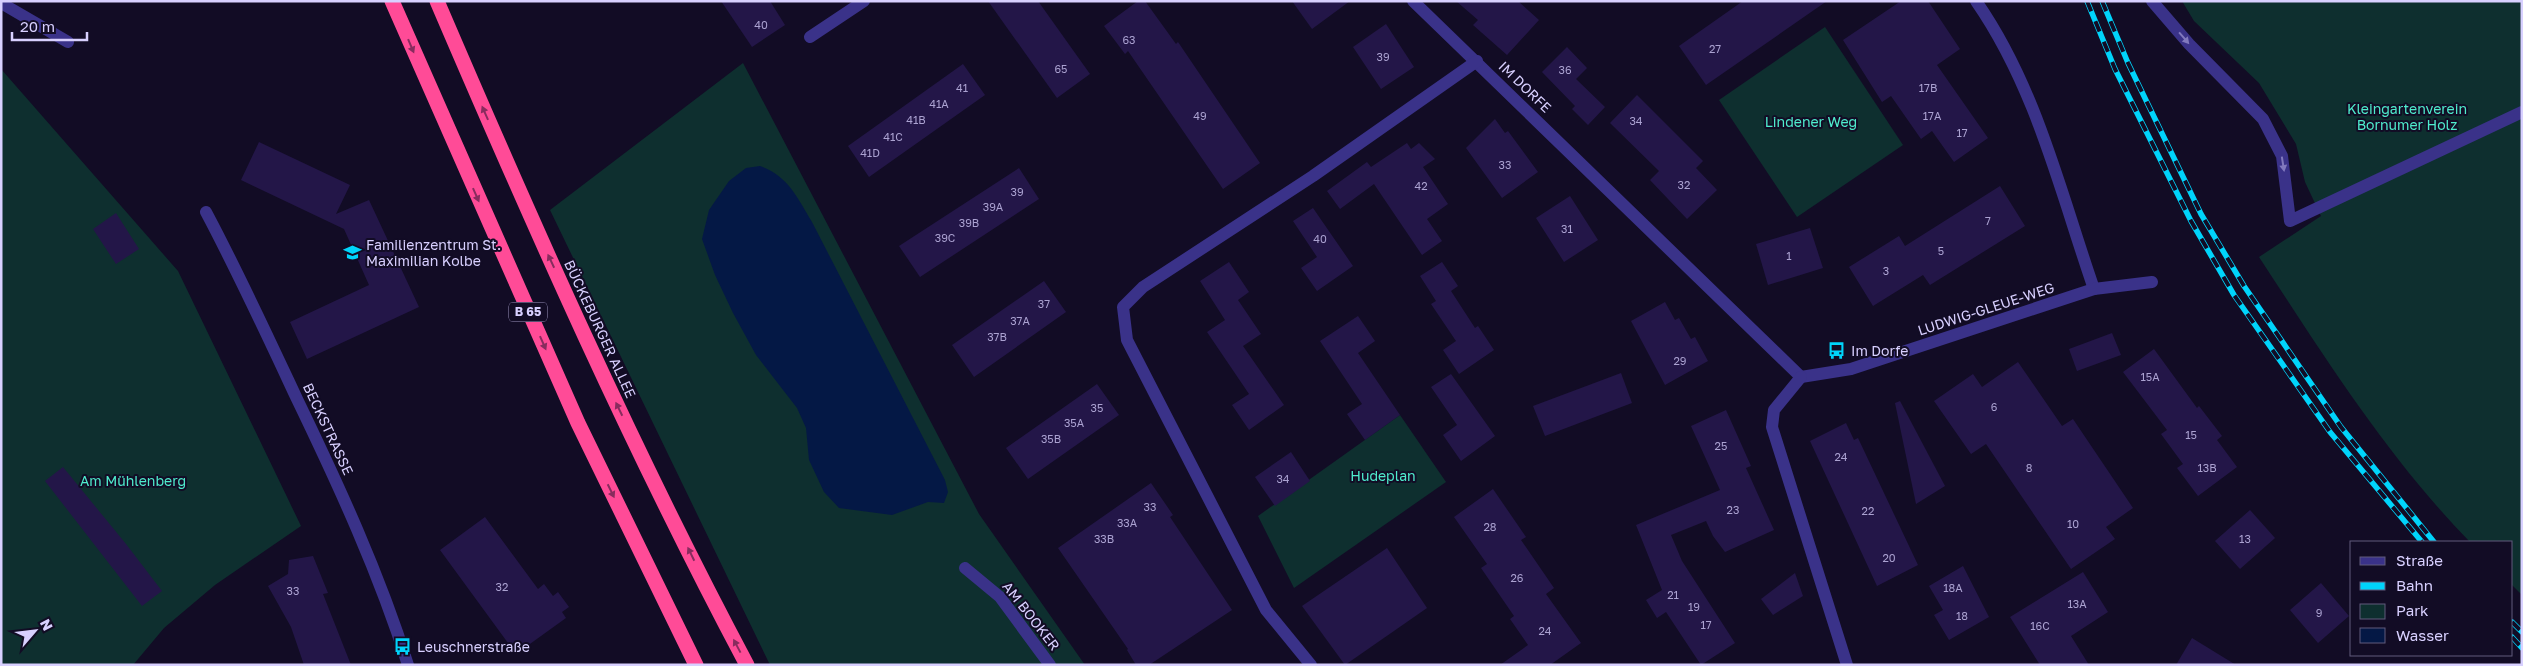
<svg xmlns="http://www.w3.org/2000/svg" width="2523" height="666" font-family="'Golos Text',sans-serif">
	<style>
		.green { fill: #0e2f2f }
		.water { fill: #041845 }
		.building { fill: #231648 }
		.lines { fill: none; stroke-linecap: round; stroke-linejoin: round }
		.minor { stroke: #3a3289; stroke-width: 12 }
		.highway { stroke: #ff4b97; stroke-width: 15 }
		.rail-casing { stroke: #00d4fb; stroke-width: 5.5 }
		.rail { stroke: #120c25; stroke-width: 4; stroke-dasharray: 11; stroke-linecap: butt }
		.oneway { fill: #8179be }
		.oneway2 { fill: #882c5e }
		.labels { text-anchor: middle; stroke-width: 4; stroke-linejoin: round; paint-order: stroke }
		.number-label { font-size: 11px; fill: #aba2d1 }
		.shield { fill: #120c25; stroke: #9d95be; stroke-width: 1 }
		.shield-label { font-size: 12px; font-weight: bold; fill: #d8d0ff }
		.street-label { font-size: 14px; fill: #d8d0ff; stroke: #120c25 }
		.park-label { font-size: 14px; fill: #4feccd; stroke: #120c25 }
		.poi-label { font-size: 14px; fill: #d8d0ff; stroke: #120c25; text-anchor: start }
	</style>
	<rect width="100%" height="100%" fill="#120c25"/>
	<!-- green -->
	<g class="green">
		<path d="M2182 1H2522V595L2512 585V542H2470C2387 457 2324 356 2259 257L2321 216 2305 182 2296 144 2259 83 2194 21Z"/>
		<polygon points="1825,27 1903,145 1797,217 1719,100"/>
		<polygon points="743,63 979,514 1085,665 770,665 550,210"/>
		<polygon points="1,69 178,271 301,526 215,585 164,628 133,665 1,665"/>
		<polygon points="1400,415 1446,482 1294,588 1258,516"/>
	</g>
	<!-- water -->
	<path class="water" d="M760 166C788 176 797 197 812 222L945 480 948 492 944 503 928 502 892 515 839 508 824 492 809 460 806 428 797 408 756 355 733 313 715 275 702 239 709 210 729 181 746 168Z"/>
	<!-- building -->
	<g class="building">
		<polygon points="721,1 770,1 785,25 752,47"/>
		<polygon points="988,1 1038,1 1090,74 1057,98"/>
		<polygon points="1138,1 1145,1 1176,44 1178,42 1260,163 1223,189 1128,51 1125,54 1104,26"/>
		<polygon points="1292,1 1350,1 1312,29"/>
		<polygon points="1456,1 1518,1 1539,20 1507,55 1473,25 1478,20"/>
		<polygon points="1743,1 1827,1 1706,85 1679,46"/>
		<polygon points="1901,1 1928,1 1960,49 1937,65 1988,138 1954,162 1932,131 1921,139 1891,96 1882,102 1843,40"/>
		<polygon points="1386,24 1414,67 1381,89 1353,47"/>
		<polygon points="1567,47 1587,68 1576,79 1605,107 1588,125 1572,109 1575,106 1542,72"/>
		<polygon points="963,64 985,95 869,177 848,146"/>
		<polygon points="1637,95 1703,161 1696,168 1717,190 1687,219 1650,180 1659,171 1610,123"/>
		<polygon points="1495,119 1505,133 1508,131 1538,172 1502,198 1466,148"/>
		<polygon points="259,142 350,185 336,214 369,200 419,307 307,359 290,322 369,285 344,229 241,180"/>
		<polygon points="1407,143 1411,149 1419,143 1435,159 1423,167 1448,204 1427,219 1442,241 1422,255 1374,184 1340,209 1327,191 1367,162 1371,167"/>
		<polygon points="1019,168 1039,199 920,277 899,246"/>
		<polygon points="2000,186 2025,226 1930,285 1923,275 1873,306 1849,267 1899,236 1905,246"/>
		<polygon points="1570,196 1598,240 1564,262 1536,218"/>
		<polygon points="1313,208 1353,266 1317,291 1301,268 1317,257 1293,221"/>
		<polygon points="116,213 139,249 116,264 93,229"/>
		<polygon points="1810,228 1823,268 1768,285 1756,244"/>
		<polygon points="1229,262 1249,292 1238,300 1261,334 1243,346 1284,405 1249,430 1232,405 1249,394 1207,332 1225,320 1200,281"/>
		<polygon points="1442,262 1458,286 1451,291 1475,328 1478,326 1494,350 1459,374 1443,350 1456,341 1431,304 1436,301 1420,276"/>
		<polygon points="1044,281 1066,312 974,377 952,345"/>
		<polygon points="1665,302 1675,320 1679,318 1691,339 1695,337 1708,361 1665,385 1631,321"/>
		<polygon points="1358,316 1375,341 1358,353 1400,415 1365,440 1347,414 1362,404 1320,341"/>
		<polygon points="2112,333 2121,355 2077,371 2069,349"/>
		<polygon points="2154,349 2197,408 2199,406 2222,436 2217,440 2237,467 2198,496 2177,468 2183,464 2161,434 2167,430 2123,372"/>
		<polygon points="2018,362 2062,426 2073,419 2133,508 2106,527 2115,539 2071,569 1986,444 1971,454 1934,401 1973,374 1982,387"/>
		<polygon points="1621,373 1632,403 1545,436 1533,406"/>
		<polygon points="1451,374 1495,436 1461,461 1443,435 1457,425 1431,387"/>
		<polygon points="1097,384 1119,415 1028,479 1006,448"/>
		<polygon points="1900,401 1945,486 1916,504 1895,403"/>
		<polygon points="1726,410 1751,466 1746,468 1774,530 1725,552 1713,536 1706,521 1671,535 1682,561 1735,643 1701,665 1666,612 1657,618 1646,600 1662,590 1636,525 1720,490 1691,426"/>
		<polygon points="1846,423 1854,440 1858,438 1918,565 1877,586 1810,441"/>
		<polygon points="1291,452 1310,481 1275,506 1255,477"/>
		<polygon points="63,467 126,544 162,591 142,606 45,481"/>
		<polygon points="1151,483 1173,515 1170,517 1232,610 1149,665 1136,665 1127,650 1128,649 1058,548"/>
		<polygon points="1493,489 1526,537 1521,540 1554,588 1546,594 1581,643 1550,665 1500,665 1528,645 1510,619 1514,616 1481,568 1487,564 1454,517"/>
		<polygon points="2250,510 2275,538 2240,569 2215,541"/>
		<polygon points="485,517 538,589 544,584 553,596 558,592 569,607 562,612 566,618 516,654 440,550"/>
		<polygon points="1387,548 1427,608 1345,665 1302,606"/>
		<polygon points="313,556 328,593 323,594 351,665 304,665 291,627 268,586 288,574 289,560"/>
		<polygon points="1963,566 1989,617 1949,640 1934,615 1943,610 1929,586"/>
		<polygon points="2083,572 2108,612 2071,636 2089,665 2040,665 2010,617"/>
		<polygon points="1795,573 1803,596 1773,615 1761,599"/>
		<polygon points="2321,583 2349,616 2318,643 2290,610"/>
		<polygon points="2192,638 2236,665 2176,665"/>
	</g>
	<g class="lines">
		<!-- minor -->
		<g class="minor">
			<polyline points="1413,1 1801,377"/>
			<path d="M1976 1C2036 87 2060 191 2094 289"/>
			<polyline points="2152,1 2189,44 2263,119 2282,156 2290,221 2522,112"/>
			<polyline points="1,3 68,42"/>
			<polyline points="810,37 864,1"/>
			<path d="M206 212C239 274 268 337 297 399 339 486 379 573 408 665"/>
			<polyline points="1801,377 1851,369 2094,289 2152,282"/>
			<polyline points="1801,377 1774,410 1772,427 1847,665"/>
			<polyline points="965,568 1000,597 1050,665"/>
			<polyline points="1311,665 1266,610 1127,340 1123,307 1143,287 1313,176 1477,61"/>
		</g>
		<!-- highway -->
		<g class="highway">
			<polyline points="392,1 578,423 696,665"/>
			<path d="M437 1C533 225 632 449 747 665"/>
		</g>
		<defs>
			<g id="rail">
				<polyline points="2087,1 2115,69 2191,221 2234,295 2330,432 2422,542"/>
				<polyline points="2102,1 2128,63 2201,214 2244,286 2341,427 2434,542"/>
				<polyline points="2512,622 2522,632"/>
				<polyline points="2512,637 2522,648"/>
			</g>
		</defs>
		<!-- rail casing -->
		<use href="#rail" class="rail-casing"/>
		<!-- rail -->
		<use href="#rail" class="rail"/>
	</g>
	<!-- one-way arrows -->
	<defs><path id="oneway-solid" d="M-6-.8H1V-3.2L6.5 0L1 3.2V.8H-6Z" transform="scale(1.25)"/></defs>
	<g class="oneway">
		<use href="#oneway-solid" transform="translate(2184 38) rotate(49)"/>
		<use href="#oneway-solid" transform="translate(2283 164) rotate(81)"/>
	</g>
	<g class="oneway2">
		<use href="#oneway-solid" transform="translate(411 46) rotate(67)"/>
		<use href="#oneway-solid" transform="translate(485 113) rotate(-114)"/>
		<use href="#oneway-solid" transform="translate(476 195) rotate(66)"/>
		<use href="#oneway-solid" transform="translate(551 261) rotate(-115)"/>
		<use href="#oneway-solid" transform="translate(543 343) rotate(66)"/>
		<use href="#oneway-solid" transform="translate(619 409) rotate(-116)"/>
		<use href="#oneway-solid" transform="translate(611 491) rotate(64)"/>
		<use href="#oneway-solid" transform="translate(691 554) rotate(-116)"/>
		<use href="#oneway-solid" transform="translate(737 646) rotate(-118)"/>
	</g>
	<!-- icons -->
	<defs>
		<symbol id="school-bare" viewBox="-9 -9 18 18"><path d="M0-5L7-2L0 1L-7-2ZM-4 1L0 2.5L4 1V4Q0 6-4 4Z" fill="#00d4fb" stroke="#120c25" stroke-width="2.5" paint-order="stroke"/></symbol>
		<symbol id="bus-bare" viewBox="-9 -9 18 18"><path d="M-5-6H5V4H4V6H2V4H-2V6H-4V4H-5ZM-3.5-4V0h7V-4ZM-3.5 1.2v1.5H-2V1.2ZM2 1.2v1.5H3.5V1.2Z" fill="#00d4fb" stroke="#120c25" stroke-width="2.5" paint-order="stroke"/></symbol>
	</defs>
	<g fill-rule="evenodd">
		<use href="#school-bare" x="340" y="240" width="25" height="25"/>
		<use href="#bus-bare" x="1824" y="338" width="25" height="25"/>
		<use href="#bus-bare" x="390" y="634" width="25" height="25"/>
	</g>
	<g class="labels">
		<!-- number labels -->
		<g class="number-label">
			<text x="761" y="29">40</text>
			<text x="1129" y="44">63</text>
			<text x="1715" y="53">27</text>
			<text x="1383" y="61">39</text>
			<text x="1061" y="73">65</text>
			<text x="1565" y="74">36</text>
			<text x="962" y="92">41</text>
			<text x="1928" y="92">17B</text>
			<text x="939" y="108">41A</text>
			<text x="1200" y="120">49</text>
			<text x="1932" y="120">17A</text>
			<text x="916" y="124">41B</text>
			<text x="1636" y="125">34</text>
			<text x="1962" y="137">17</text>
			<text x="893" y="141">41C</text>
			<text x="870" y="157">41D</text>
			<text x="1505" y="169">33</text>
			<text x="1684" y="189">32</text>
			<text x="1421" y="190">42</text>
			<text x="1017" y="196">39</text>
			<text x="993" y="211">39A</text>
			<text x="1988" y="225">7</text>
			<text x="969" y="227">39B</text>
			<text x="1567" y="233">31</text>
			<text x="945" y="242">39C</text>
			<text x="1320" y="243">40</text>
			<text x="1941" y="255">5</text>
			<text x="1789" y="260">1</text>
			<text x="1886" y="275">3</text>
			<text x="1044" y="308">37</text>
			<text x="1020" y="325">37A</text>
			<text x="997" y="341">37B</text>
			<text x="1680" y="365">29</text>
			<text x="2150" y="381">15A</text>
			<text x="1994" y="411">6</text>
			<text x="1097" y="412">35</text>
			<text x="1074" y="427">35A</text>
			<text x="2191" y="439">15</text>
			<text x="1051" y="443">35B</text>
			<text x="1721" y="450">25</text>
			<text x="1841" y="461">24</text>
			<text x="2029" y="472">8</text>
			<text x="2207" y="472">13B</text>
			<text x="1283" y="483">34</text>
			<text x="1150" y="511">33</text>
			<text x="1733" y="514">23</text>
			<text x="1868" y="515">22</text>
			<text x="1127" y="527">33A</text>
			<text x="2073" y="528">10</text>
			<text x="1490" y="531">28</text>
			<text x="1104" y="543">33B</text>
			<text x="2245" y="543">13</text>
			<text x="1889" y="562">20</text>
			<text x="1517" y="582">26</text>
			<text x="502" y="591">32</text>
			<text x="1953" y="592">18A</text>
			<text x="293" y="595">33</text>
			<text x="1673" y="599">21</text>
			<text x="2077" y="608">13A</text>
			<text x="1694" y="611">19</text>
			<text x="2319" y="617">9</text>
			<text x="1962" y="620">18</text>
			<text x="1706" y="629">17</text>
			<text x="2040" y="630">16C</text>
			<text x="1545" y="635">24</text>
		</g>
		<!-- shield labels -->
		<rect class="shield" x="509" y="302.5" width="38" height="19" rx="4"/>
		<g class="shield-label">
			<text x="528" y="316">B 65</text>
		</g>
		<!-- street labels -->
		<g class="street-label">
			<text transform="translate(1525 87) rotate(44)" y="5">IM DORFE</text>
			<text transform="translate(1986 309) rotate(-18)" y="5">LUDWIG-GLEUE-WEG</text>
			<text transform="translate(600 329) rotate(65)" y="5">BÜCKEBURGER ALLEE</text>
			<text transform="translate(328 429) rotate(65)" y="5">BECKSTRASSE</text>
			<text transform="translate(1031 616) rotate(52)" y="5">AM BOOKER</text>
		</g>
		<!-- park labels -->
		<g class="park-label">
			<text x="2407" y="114">Kleingartenverein<tspan x="2407" dy="16">Bornumer Holz</tspan></text>
			<text x="1811" y="127">Lindener Weg</text>
			<text x="1383" y="481">Hudeplan</text>
			<text x="133" y="486">Am Mühlenberg</text>
		</g>
		<!-- poi labels -->
		<g class="poi-label">
			<text x="366" y="250">Familienzentrum St.<tspan x="366" dy="16">Maximilian Kolbe</tspan></text>
			<text x="1851" y="356">Im Dorfe</text>
			<text x="417" y="652">Leuschnerstraße</text>
		</g>
	</g>
	<!-- border -->
	<rect width="2523" height="666" fill="none" stroke="#d8d0ff" stroke-width="5"/>
	<!-- legend -->
	<rect x="2350" y="541" width="162" height="115" fill="#120c25" stroke="#615a7c"/>
	<rect x="2360" y="557" width="25" height="8" fill="#3a3289" stroke="#615a7c"/>
	<text x="2396" y="566" font-size="15" fill="#d8d0ff">Straße</text>
	<rect x="2360" y="582" width="25" height="8" fill="#00d4fb" stroke="#615a7c"/>
	<text x="2396" y="591" font-size="15" fill="#d8d0ff">Bahn</text>
	<rect x="2360" y="604" width="25" height="15" fill="#0e2f2f" stroke="#615a7c"/>
	<text x="2396" y="616" font-size="15" fill="#d8d0ff">Park</text>
	<rect x="2360" y="628" width="25" height="15" fill="#041845" stroke="#615a7c"/>
	<text x="2396" y="641" font-size="15" fill="#d8d0ff">Wasser</text>
	<!-- north arrow -->
	<g transform="translate(35 631) rotate(62)" stroke="#120c25" stroke-width="4" paint-order="stroke">
	<path d="M0-4L9 19L0 12L-9 19Z" fill="#d8d0ff"/>
	<text y="-8" font-size="14" font-weight="bold" text-anchor="middle" fill="#d8d0ff">N</text>
	</g>
	<!-- scale -->
	<path d="M12 32v8h75v-8" fill="none" stroke="#d8d0ff" stroke-width="2.5"/>
	<text x="20" y="32" font-size="15" fill="#d8d0ff" stroke="#120c25" stroke-width="4" paint-order="stroke">20 m</text>
</svg>
